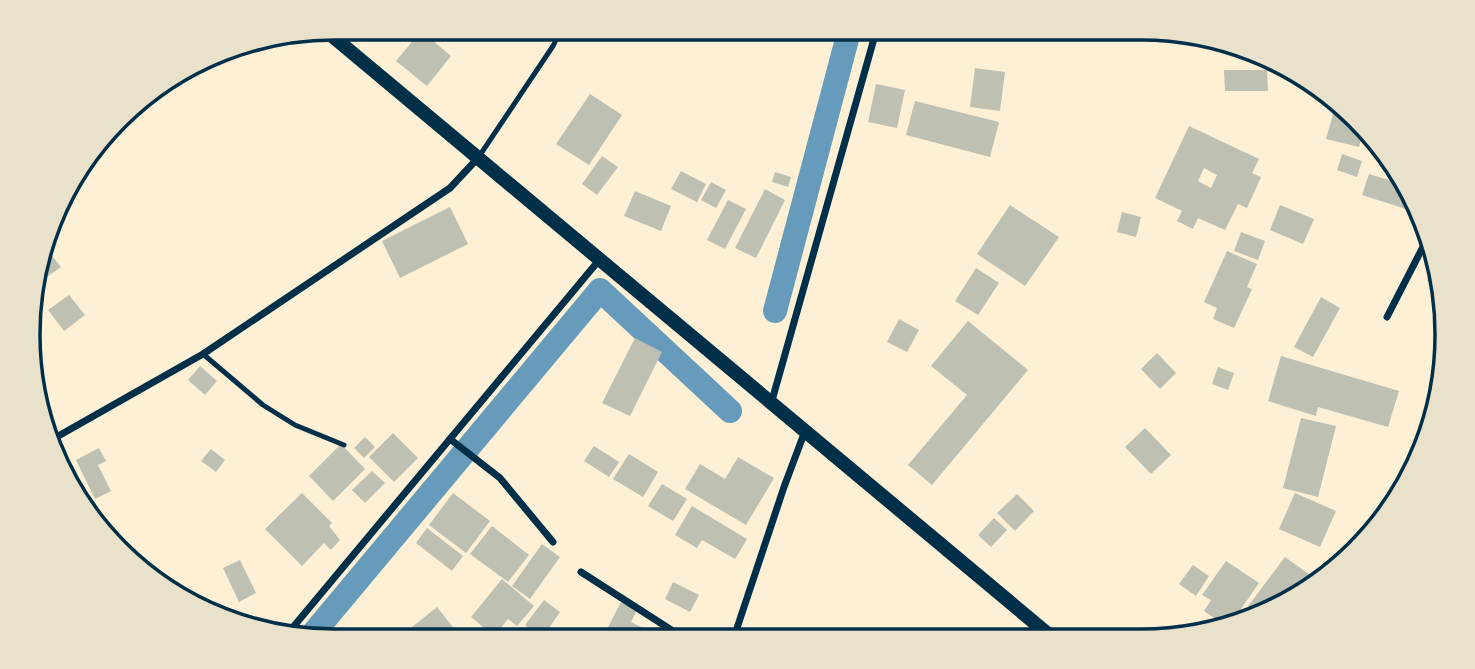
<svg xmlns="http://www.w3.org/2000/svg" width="1475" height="669" font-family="Commissioner,sans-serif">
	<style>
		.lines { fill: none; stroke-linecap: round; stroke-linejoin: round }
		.canal { stroke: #669bbc; stroke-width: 24 }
		.building { fill: #bec0b2; fill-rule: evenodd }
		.service { stroke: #003049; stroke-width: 5 }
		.minor { stroke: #003049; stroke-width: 7 }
		.secondary { stroke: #003049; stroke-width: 14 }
		.rim { fill: none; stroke: #003049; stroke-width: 3.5 }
	</style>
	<rect width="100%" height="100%" fill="#fdf0d5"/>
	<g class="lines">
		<!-- canal -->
		<g class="canal">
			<polyline points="775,311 850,28"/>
			<polyline points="311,636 600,290 730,411"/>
		</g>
	</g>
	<!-- building -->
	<g class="building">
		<polygon points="421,31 451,56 427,86 396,61"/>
		<polygon points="1263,55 1281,67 1286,70 1261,67"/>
		<polygon points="975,68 1005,72 1000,111 970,107"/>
		<polygon points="1224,70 1267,70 1268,91 1225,91"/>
		<polygon points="876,84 905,90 897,128 868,122"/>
		<polygon points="590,94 622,115 589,165 556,144"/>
		<polygon points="915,101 999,122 990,157 906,135"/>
		<polygon points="1333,114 1359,120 1364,128 1359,147 1326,139"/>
		<path d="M1189 126 1259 159 1252 173 1261 177 1247 208 1238 204 1225 230 1198 218 1193 229 1177 221 1182 211 1155 198ZM1204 168 1217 175 1211 188 1198 181Z"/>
		<polygon points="1342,154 1362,161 1357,177 1337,170"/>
		<polygon points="602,156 618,167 597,195 582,184"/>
		<polygon points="681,171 706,184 697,202 671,189"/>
		<polygon points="775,172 791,177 788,187 772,182"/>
		<polygon points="1369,174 1402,184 1410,197 1406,209 1362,195"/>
		<polygon points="711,182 726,190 716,208 701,200"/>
		<polygon points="765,189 785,200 756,258 735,248"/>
		<polygon points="635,191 671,206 661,231 624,216"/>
		<polygon points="728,200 746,209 725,249 707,240"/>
		<polygon points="1010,205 1059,237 1025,286 977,254"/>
		<polygon points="1280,205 1314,219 1303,244 1270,230"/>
		<polygon points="450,207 468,244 400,278 382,241"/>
		<polygon points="1122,212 1141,217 1136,237 1117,232"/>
		<polygon points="1241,232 1265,241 1258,260 1234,251"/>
		<polygon points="47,250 61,267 33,287 34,275 42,253"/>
		<polygon points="1227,251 1257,264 1247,287 1252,289 1234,328 1213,319 1217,308 1204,302"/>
		<polygon points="1433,264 1437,284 1427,281"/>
		<polygon points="976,268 999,283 978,315 955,301"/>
		<polygon points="69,295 85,315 64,331 48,310"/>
		<polygon points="1321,297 1340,308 1313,357 1294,347"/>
		<polygon points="899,319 919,330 907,352 887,342"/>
		<polygon points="968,321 1028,370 932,485 908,465 967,395 931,366"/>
		<polygon points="635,338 662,352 630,416 602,403"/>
		<polygon points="1157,353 1176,373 1160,389 1141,369"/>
		<polygon points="1281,356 1399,391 1388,427 1318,407 1316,416 1268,401"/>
		<polygon points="200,366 217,381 205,395 188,380"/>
		<polygon points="1218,367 1234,373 1228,390 1212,384"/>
		<polygon points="1301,418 1336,426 1318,497 1283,488"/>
		<polygon points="1145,428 1171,455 1151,474 1125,447"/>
		<polygon points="393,433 418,458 394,482 369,457"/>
		<polygon points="365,437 375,447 364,458 354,448"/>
		<polygon points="341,444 365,469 333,501 309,476"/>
		<polygon points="594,446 619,462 609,477 584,461"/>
		<polygon points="99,448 106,461 98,465 111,491 95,499 76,460"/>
		<polygon points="211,449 225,460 216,472 201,461"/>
		<polygon points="629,454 658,472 643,497 613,479"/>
		<polygon points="738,457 774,478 746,525 685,489 700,464 725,479"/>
		<polygon points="372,471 385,483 365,503 352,490"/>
		<polygon points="662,484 687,499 673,521 648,506"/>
		<polygon points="302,493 332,523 329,526 340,540 331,550 324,543 302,566 265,529"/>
		<polygon points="453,493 490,521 466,553 429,525"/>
		<polygon points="1295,493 1336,511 1320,547 1279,529"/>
		<polygon points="1017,494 1034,511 1015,531 997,513"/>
		<polygon points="692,506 747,539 735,559 702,540 697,548 675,535"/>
		<polygon points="994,518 1007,530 991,547 978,535"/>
		<polygon points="492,526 529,555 508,582 470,554"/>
		<polygon points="427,528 463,556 452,571 416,543"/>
		<polygon points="542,544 560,557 530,599 512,586"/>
		<polygon points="1285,557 1310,575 1305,583 1311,587 1258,618 1247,620 1249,618 1243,613"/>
		<polygon points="240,560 256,593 239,602 223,568"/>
		<polygon points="1226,561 1259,583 1230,625 1226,626 1204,611 1211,600 1202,595"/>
		<polygon points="1193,565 1209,576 1196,596 1179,584"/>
		<polygon points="502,579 534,606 517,626 508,619 494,636 471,617"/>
		<polygon points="673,582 699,595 690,612 665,599"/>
		<polygon points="544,600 560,612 542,638 525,625"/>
		<polygon points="621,602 637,610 631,622 643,628 636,640 615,640 604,635"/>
		<polygon points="437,607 464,641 406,641 402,635"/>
		<polygon points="650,629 673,640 645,640"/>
	</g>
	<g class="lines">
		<!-- service -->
		<g class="service">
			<polyline points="478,158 553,46 562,28"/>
			<polyline points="203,354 263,405 295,425 344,445"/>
		</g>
		<!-- minor -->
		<g class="minor">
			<polyline points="1387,317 1428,237"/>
			<polyline points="771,404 877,28"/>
			<polyline points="53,439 203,354 450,188 478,158"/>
			<polyline points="450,439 500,478 553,542"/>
			<polyline points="581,572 687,640"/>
			<polyline points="289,632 600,259"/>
			<polyline points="733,640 784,487 805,431"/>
		</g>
		<!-- secondary -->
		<polyline class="secondary" points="325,30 1054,639"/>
	</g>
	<!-- crop -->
	<path d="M0 0H1475V669H0ZM334 40H1141A294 294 0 0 1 1435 334V335A294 294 0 0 1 1141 629H334A294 294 0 0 1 40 335V334A294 294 0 0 1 334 40Z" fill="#e9e1ca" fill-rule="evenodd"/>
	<path class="rim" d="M334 40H1141A294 294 0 0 1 1435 334V335A294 294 0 0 1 1141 629H334A294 294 0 0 1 40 335V334A294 294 0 0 1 334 40Z"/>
</svg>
